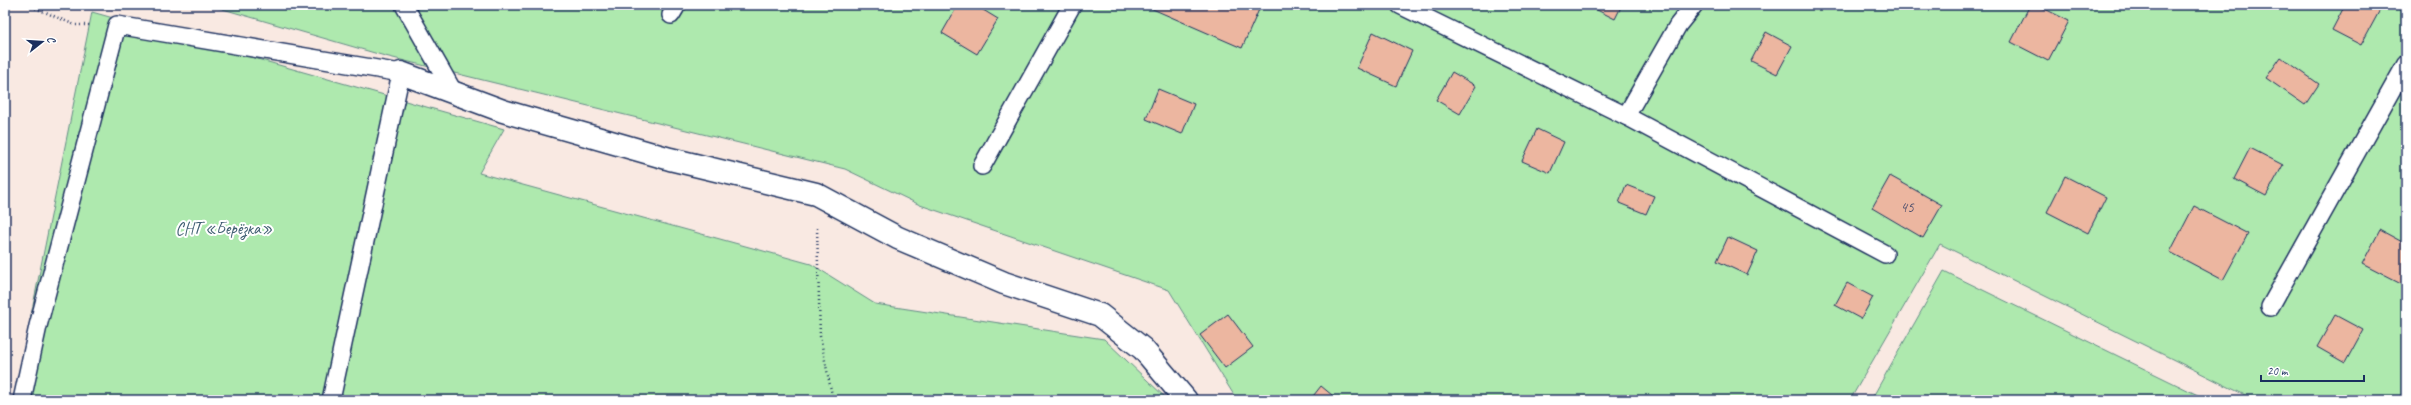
<svg xmlns="http://www.w3.org/2000/svg" width="2411" height="405" font-family="Caveat,sans-serif">
	<style>
		.green { fill: #aee9ae; stroke: #648c86 }
		.building { fill: #ecb6a0; stroke: #1b2f5e }
		.lines { fill: none; stroke-linecap: round; stroke-linejoin: round }
		.service-casing { stroke: #1b2f5e; stroke-width: 20 }
		.minor-casing { stroke: #1b2f5e; stroke-width: 25 }
		.path { stroke: #1b2f5e; stroke-width: 2.5; stroke-dasharray: 1 3; stroke-linecap: butt }
		.service { stroke: #fff; stroke-width: 17 }
		.minor { stroke: #fff; stroke-width: 22 }
		.labels { text-anchor: middle; stroke-width: 4; stroke-linejoin: round; paint-order: stroke }
		.number-label { font-size: 15px; fill: #4f516e }
		.park-label { font-size: 17px; fill: #405e72; stroke: #fff }
	</style>
	<rect width="100%" height="100%" fill="#f9e9e2"/>
	<filter id="ink" filterUnits="userSpaceOnUse"><feTurbulence type="fractalNoise" baseFrequency=".025" numOctaves="2"/><feDisplacementMap in="SourceGraphic" scale="8" xChannelSelector="R" yChannelSelector="G"/><feConvolveMatrix kernelMatrix="1 2 1 2 8 2 1 2 1" color-interpolation-filters="sRGB"/></filter>
	<g filter="url(#ink)">
		<!-- green -->
		<g class="green">
			<polygon points="209,5 2406,5 2406,400 2255,400 1940,244 1850,400 1237,400 1169,290 920,205 845,169 385,56"/>
			<polygon points="92,12 504,129 479,173 811,264 875,304 1104,339 1168,400 14,400"/>
			<polygon points="1944,271 2208,400 1871,400"/>
		</g>
		<!-- building -->
		<g class="building">
			<polygon points="958,5 975,5 998,19 977,54 942,33"/>
			<polygon points="1149,5 1261,5 1242,48 1148,7"/>
			<polygon points="1587,5 1622,5 1615,19"/>
			<polygon points="2030,5 2037,5 2069,21 2048,61 2011,42"/>
			<polygon points="2345,5 2375,5 2381,8 2361,45 2332,30"/>
			<polygon points="1373,32 1412,51 1396,86 1357,68"/>
			<polygon points="1766,32 1792,46 1777,74 1751,61"/>
			<polygon points="2281,57 2319,84 2305,105 2266,78"/>
			<polygon points="1452,72 1476,86 1460,114 1436,100"/>
			<polygon points="1158,89 1194,104 1182,134 1146,119"/>
			<polygon points="1537,129 1564,142 1550,173 1522,161"/>
			<polygon points="2250,148 2283,165 2266,196 2234,179"/>
			<polygon points="1890,176 1942,205 1923,238 1872,208"/>
			<polygon points="2065,176 2106,197 2088,233 2047,212"/>
			<polygon points="1626,185 1654,196 1646,214 1619,203"/>
			<polygon points="2194,206 2248,234 2223,280 2170,252"/>
			<polygon points="2380,230 2406,244 2405,286 2362,264"/>
			<polygon points="1728,237 1758,251 1747,275 1717,261"/>
			<polygon points="1847,283 1873,297 1861,319 1835,305"/>
			<polygon points="1228,314 1253,347 1225,368 1200,335"/>
			<polygon points="2335,315 2363,330 2345,363 2317,347"/>
			<polygon points="1321,386 1338,400 1310,400"/>
		</g>
		<g class="lines">
			<defs>
				<g id="service">
					<polyline points="404,5 454,93"/>
					<polyline points="1400,5 1626,116"/>
					<polyline points="1694,5 1678,25 1626,116 1885,254"/>
					<polyline points="671,15 677,5"/>
					<polyline points="982,166 1072,5"/>
					<polyline points="2270,307 2406,64"/>
					<polyline points="22,400 38,326 117,25 401,73 331,400"/>
				</g>
				<polyline id="minor" points="401,73 503,111 670,159 816,194 898,238 1004,283 1100,315 1143,349 1186,400"/>
			</defs>
			<!-- service casing -->
			<use href="#service" class="service-casing"/>
			<!-- minor casing -->
			<use href="#minor" class="minor-casing"/>
			<!-- path -->
			<g class="path">
				<polyline points="28,5 75,25 89,25"/>
				<polyline points="817,228 820,336 833,400"/>
			</g>
			<!-- service -->
			<use href="#service" class="service"/>
			<!-- minor -->
			<use href="#minor" class="minor"/>
		</g>
	</g>
	<g class="labels">
		<!-- number labels -->
		<g class="number-label">
			<text x="1907" y="212">45</text>
		</g>
		<!-- park labels -->
		<g class="park-label">
			<text x="224" y="234">СНТ «Берёзка»</text>
		</g>
	</g>
	<!-- margin -->
	<rect width="2411" height="405" fill="none" stroke="#fff" stroke-width="20"/>
	<rect x="10" y="10" width="2391" height="385" fill="none" stroke="#1b2f5e" stroke-width="1.5" filter="url(#ink)"/>
	<!-- north arrow -->
	<g transform="translate(42 42) rotate(73)" stroke="#ffffff" stroke-width="3" paint-order="stroke">
	<path d="M0-3L7 15L0 10L-7 15Z" fill="#1b2f5e"/>
	<text y="-6" font-size="11" font-weight="bold" text-anchor="middle" fill="#1b2f5e">С</text>
	</g>
	<!-- scale -->
	<path d="M2261 375v6h103v-6" fill="none" stroke="#1b2f5e" stroke-width="2"/>
	<text x="2267" y="375" font-size="12" fill="#1b2f5e" stroke="#ffffff" stroke-width="3" paint-order="stroke">20 m</text>
</svg>
